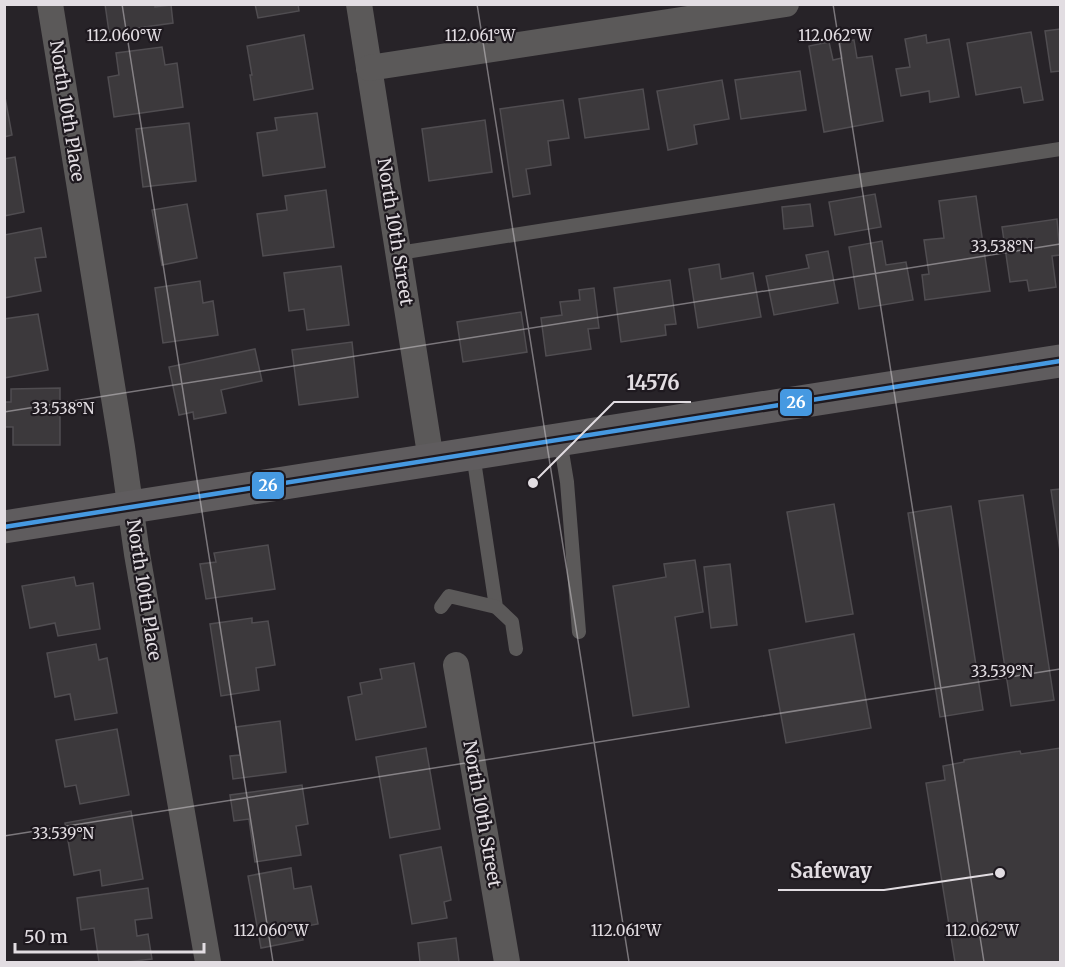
<svg xmlns="http://www.w3.org/2000/svg" width="1065" height="967" font-family="Merriweather,serif">
	<style>
		.building { fill: #3c393c; stroke: #504d51; stroke-width: 1.5 }
		.lines { fill: none; stroke-linecap: round; stroke-linejoin: round }
		.lane { stroke: #5b5959; stroke-width: 14 }
		.street { stroke: #5b5959; stroke-width: 26 }
		.secondary { stroke: #5f5c5e; stroke-width: 33 }
		.bus-1-casing { stroke: #1e191f; stroke-width: 9 }
		.bus-1 { stroke: #4699e1; stroke-width: 4.5 }
		.ticks { fill: none; stroke: #e2dde2; stroke-width: 1.5; stroke-opacity: 0.45 }
		.labels { text-anchor: middle; stroke-width: 4.5; stroke-linejoin: round; paint-order: stroke }
		.street-label { font-size: 18px; fill: #e2dde2; stroke: #1e191f }
		.ticks-label { font-size: 15px; text-anchor: middle; fill: #e2dde2; stroke: #1e191f; stroke-width: 4.5; stroke-linejoin: round; paint-order: stroke }
		.leader { fill: none; stroke: #e2dde2; stroke-width: 2 }
		.callout-dot { fill: #e2dde2; stroke: #1e191f; stroke-width: 2 }
		.callout-label { font-size: 20px; text-anchor: middle; font-weight: bold; fill: #e2dde2; stroke: #1e191f; stroke-width: 4.5; stroke-linejoin: round; paint-order: stroke }
		.line-badge { stroke: #1e191f; stroke-width: 2 }
		.badge-label { font-size: 16px; text-anchor: middle; font-weight: bold; fill: #fff }
	</style>
	<rect width="100%" height="100%" fill="#272328"/>
	<!-- building -->
	<g class="building">
		<polygon points="105,4 155,4 155,7 171,5 173,23 109,32"/>
		<polygon points="255,4 298,4 299,11 258,18"/>
		<polygon points="1060,29 1060,71 1051,72 1045,31"/>
		<polygon points="1031,32 1043,100 1024,103 1021,87 976,95 967,43"/>
		<polygon points="304,35 313,89 254,100 250,75 252,75 247,46"/>
		<polygon points="926,35 927,43 949,39 959,97 930,102 929,91 901,96 896,69 910,67 905,39"/>
		<polygon points="854,40 857,58 872,56 883,121 824,132 809,46 829,42 833,60 842,58 840,43"/>
		<polygon points="162,47 165,65 177,63 183,107 114,117 108,77 119,75 116,53"/>
		<polygon points="800,71 806,110 741,119 735,80"/>
		<polygon points="722,80 729,119 694,125 697,144 668,150 657,91"/>
		<polygon points="643,89 649,129 585,138 579,99"/>
		<polygon points="4,92 12,135 4,137"/>
		<polygon points="563,100 569,138 548,141 551,165 526,169 530,194 513,197 500,109"/>
		<polygon points="317,113 325,167 263,176 257,133 277,130 275,118"/>
		<polygon points="485,120 492,172 429,181 422,129"/>
		<polygon points="189,123 196,181 143,187 136,129"/>
		<polygon points="15,157 24,212 4,216 4,159"/>
		<polygon points="326,190 334,247 263,256 257,214 287,210 285,196"/>
		<polygon points="875,194 881,227 835,235 829,202"/>
		<polygon points="976,196 990,291 925,300 922,275 929,274 924,240 944,238 939,201"/>
		<polygon points="187,204 197,258 162,265 152,210"/>
		<polygon points="810,204 813,226 784,229 782,207"/>
		<polygon points="1057,219 1060,255 1052,256 1056,287 1029,291 1027,280 1010,282 1002,227"/>
		<polygon points="41,228 46,257 35,258 41,291 4,298 4,235"/>
		<polygon points="882,241 886,265 906,262 913,300 859,309 849,247"/>
		<polygon points="828,251 838,303 774,315 766,276 809,268 806,255"/>
		<polygon points="719,264 721,279 753,273 761,317 698,328 689,269"/>
		<polygon points="341,266 349,325 307,330 304,309 289,311 284,273"/>
		<polygon points="670,280 676,324 665,325 666,335 621,342 614,288"/>
		<polygon points="200,281 203,303 213,301 218,335 163,343 155,288"/>
		<polygon points="594,288 599,328 588,329 591,349 546,356 541,318 562,315 560,302 580,300 579,290"/>
		<polygon points="521,312 527,352 463,362 457,322"/>
		<polygon points="38,314 48,370 4,378 4,319"/>
		<polygon points="352,342 358,397 299,405 292,350"/>
		<polygon points="255,349 262,381 221,390 226,413 194,419 193,412 179,415 169,367"/>
		<polygon points="60,388 60,445 13,445 13,427 4,427 4,402 11,402 11,389"/>
		<polygon points="1060,489 1060,551 1051,490"/>
		<polygon points="1023,495 1054,700 1011,706 979,501"/>
		<polygon points="834,504 853,614 806,622 787,512"/>
		<polygon points="951,506 983,710 940,717 908,513"/>
		<polygon points="268,545 275,589 206,599 200,564 216,562 214,553"/>
		<polygon points="695,560 703,612 675,617 689,707 633,716 613,586 666,577 664,564"/>
		<polygon points="730,564 737,625 711,628 704,567"/>
		<polygon points="74,577 76,586 93,583 100,629 58,636 55,623 30,628 22,586"/>
		<polygon points="252,618 252,623 268,621 275,665 256,668 259,690 221,696 210,624"/>
		<polygon points="854,634 871,728 786,743 769,650"/>
		<polygon points="96,644 99,660 107,658 117,713 75,720 70,694 55,697 47,653"/>
		<polygon points="414,663 426,727 356,740 348,697 362,694 360,683 382,679 380,669"/>
		<polygon points="280,721 286,772 233,779 230,756 240,755 236,727"/>
		<polygon points="117,729 129,795 80,804 76,785 65,787 56,740"/>
		<polygon points="426,748 440,829 390,838 376,757"/>
		<polygon points="1060,748 1060,962 955,962 926,783 945,780 943,766 964,762 964,760 1020,751 1021,754"/>
		<polygon points="302,785 308,824 296,826 301,855 255,862 249,819 234,821 230,795"/>
		<polygon points="131,811 143,879 102,886 100,870 74,875 65,823"/>
		<polygon points="441,847 451,900 444,902 447,918 412,924 400,855"/>
		<polygon points="291,868 294,889 311,886 318,924 301,927 303,940 261,948 248,876"/>
		<polygon points="148,888 152,918 135,920 137,936 148,934 152,959 127,962 99,962 94,928 81,930 77,898"/>
		<polygon points="456,938 459,962 420,962 418,943"/>
	</g>
	<g class="lines">
		<!-- lane -->
		<g class="lane">
			<polyline points="399,253 1060,149"/>
			<polyline points="560,440 567,482 579,632"/>
			<polyline points="473,454 496,607 512,622 516,649"/>
			<polyline points="441,607 449,596 496,607"/>
		</g>
		<!-- street -->
		<g class="street">
			<polyline points="50,4 122,447 137,554 208,962"/>
			<polyline points="359,4 431,460"/>
			<polyline points="369,68 786,4"/>
			<polyline points="456,665 507,962"/>
		</g>
		<!-- secondary -->
		<polyline class="secondary" points="4,527 1060,361"/>
		<defs>
			<polyline id="bus-1" points="4,527 1060,361"/>
		</defs>
		<!-- bus-1 casing -->
		<use href="#bus-1" class="bus-1-casing"/>
		<!-- bus-1 -->
		<use href="#bus-1" class="bus-1"/>
	</g>
	<!-- ticks -->
	<path class="ticks" d="M122 4 273 962M477 4 629 962M833 4 984 962M4 412 1060 244M4 836 1060 669"/>
	<g class="labels">
		<!-- street labels -->
		<g class="street-label">
			<text transform="translate(67 111) rotate(81)" y="6">North 10th Place</text>
			<text transform="translate(395 232) rotate(81)" y="6">North 10th Street</text>
			<text transform="translate(144 590) rotate(81)" y="6">North 10th Place</text>
			<text transform="translate(482 814) rotate(80)" y="6">North 10th Street</text>
		</g>
	</g>
	<g class="ticks-label">
		<text x="124" y="41">112.060°W</text>
		<text x="480" y="41">112.061°W</text>
		<text x="835" y="41">112.062°W</text>
		<text x="1002" y="252">33.538°N</text>
		<text x="63" y="414">33.538°N</text>
		<text x="1002" y="677">33.539°N</text>
		<text x="63" y="839">33.539°N</text>
		<text x="271" y="936">112.060°W</text>
		<text x="626" y="936">112.061°W</text>
		<text x="982" y="936">112.062°W</text>
	</g>
	<!-- callouts -->
	<path class="leader" d="M533 483L614 402H691M1000 873L884 890H778"/>
	<g class="callout-dot">
		<circle cx="533" cy="483" r="6"/>
		<circle cx="1000" cy="873" r="6"/>
	</g>
	<g class="callout-label">
		<text x="653" y="390">14576</text>
		<text x="831" y="878">Safeway</text>
	</g>
	<g class="line-badge">
		<rect x="779" y="388" width="34" height="29" rx="6" fill="#4699e1"/>
		<rect x="251" y="471" width="34" height="29" rx="6" fill="#4699e1"/>
	</g>
	<g class="badge-label">
		<text x="796" y="408">26</text>
		<text x="268" y="491">26</text>
	</g>
	<!-- border -->
	<rect width="1065" height="967" fill="none" stroke="#e2dde2" stroke-width="12"/>
	<!-- scale -->
	<path d="M15 943v9h189v-9" fill="none" stroke="#e2dde2" stroke-width="3"/>
	<text x="24" y="943" font-size="18" fill="#e2dde2" stroke="#1e191f" stroke-width="4.5" paint-order="stroke">50 m</text>
</svg>
